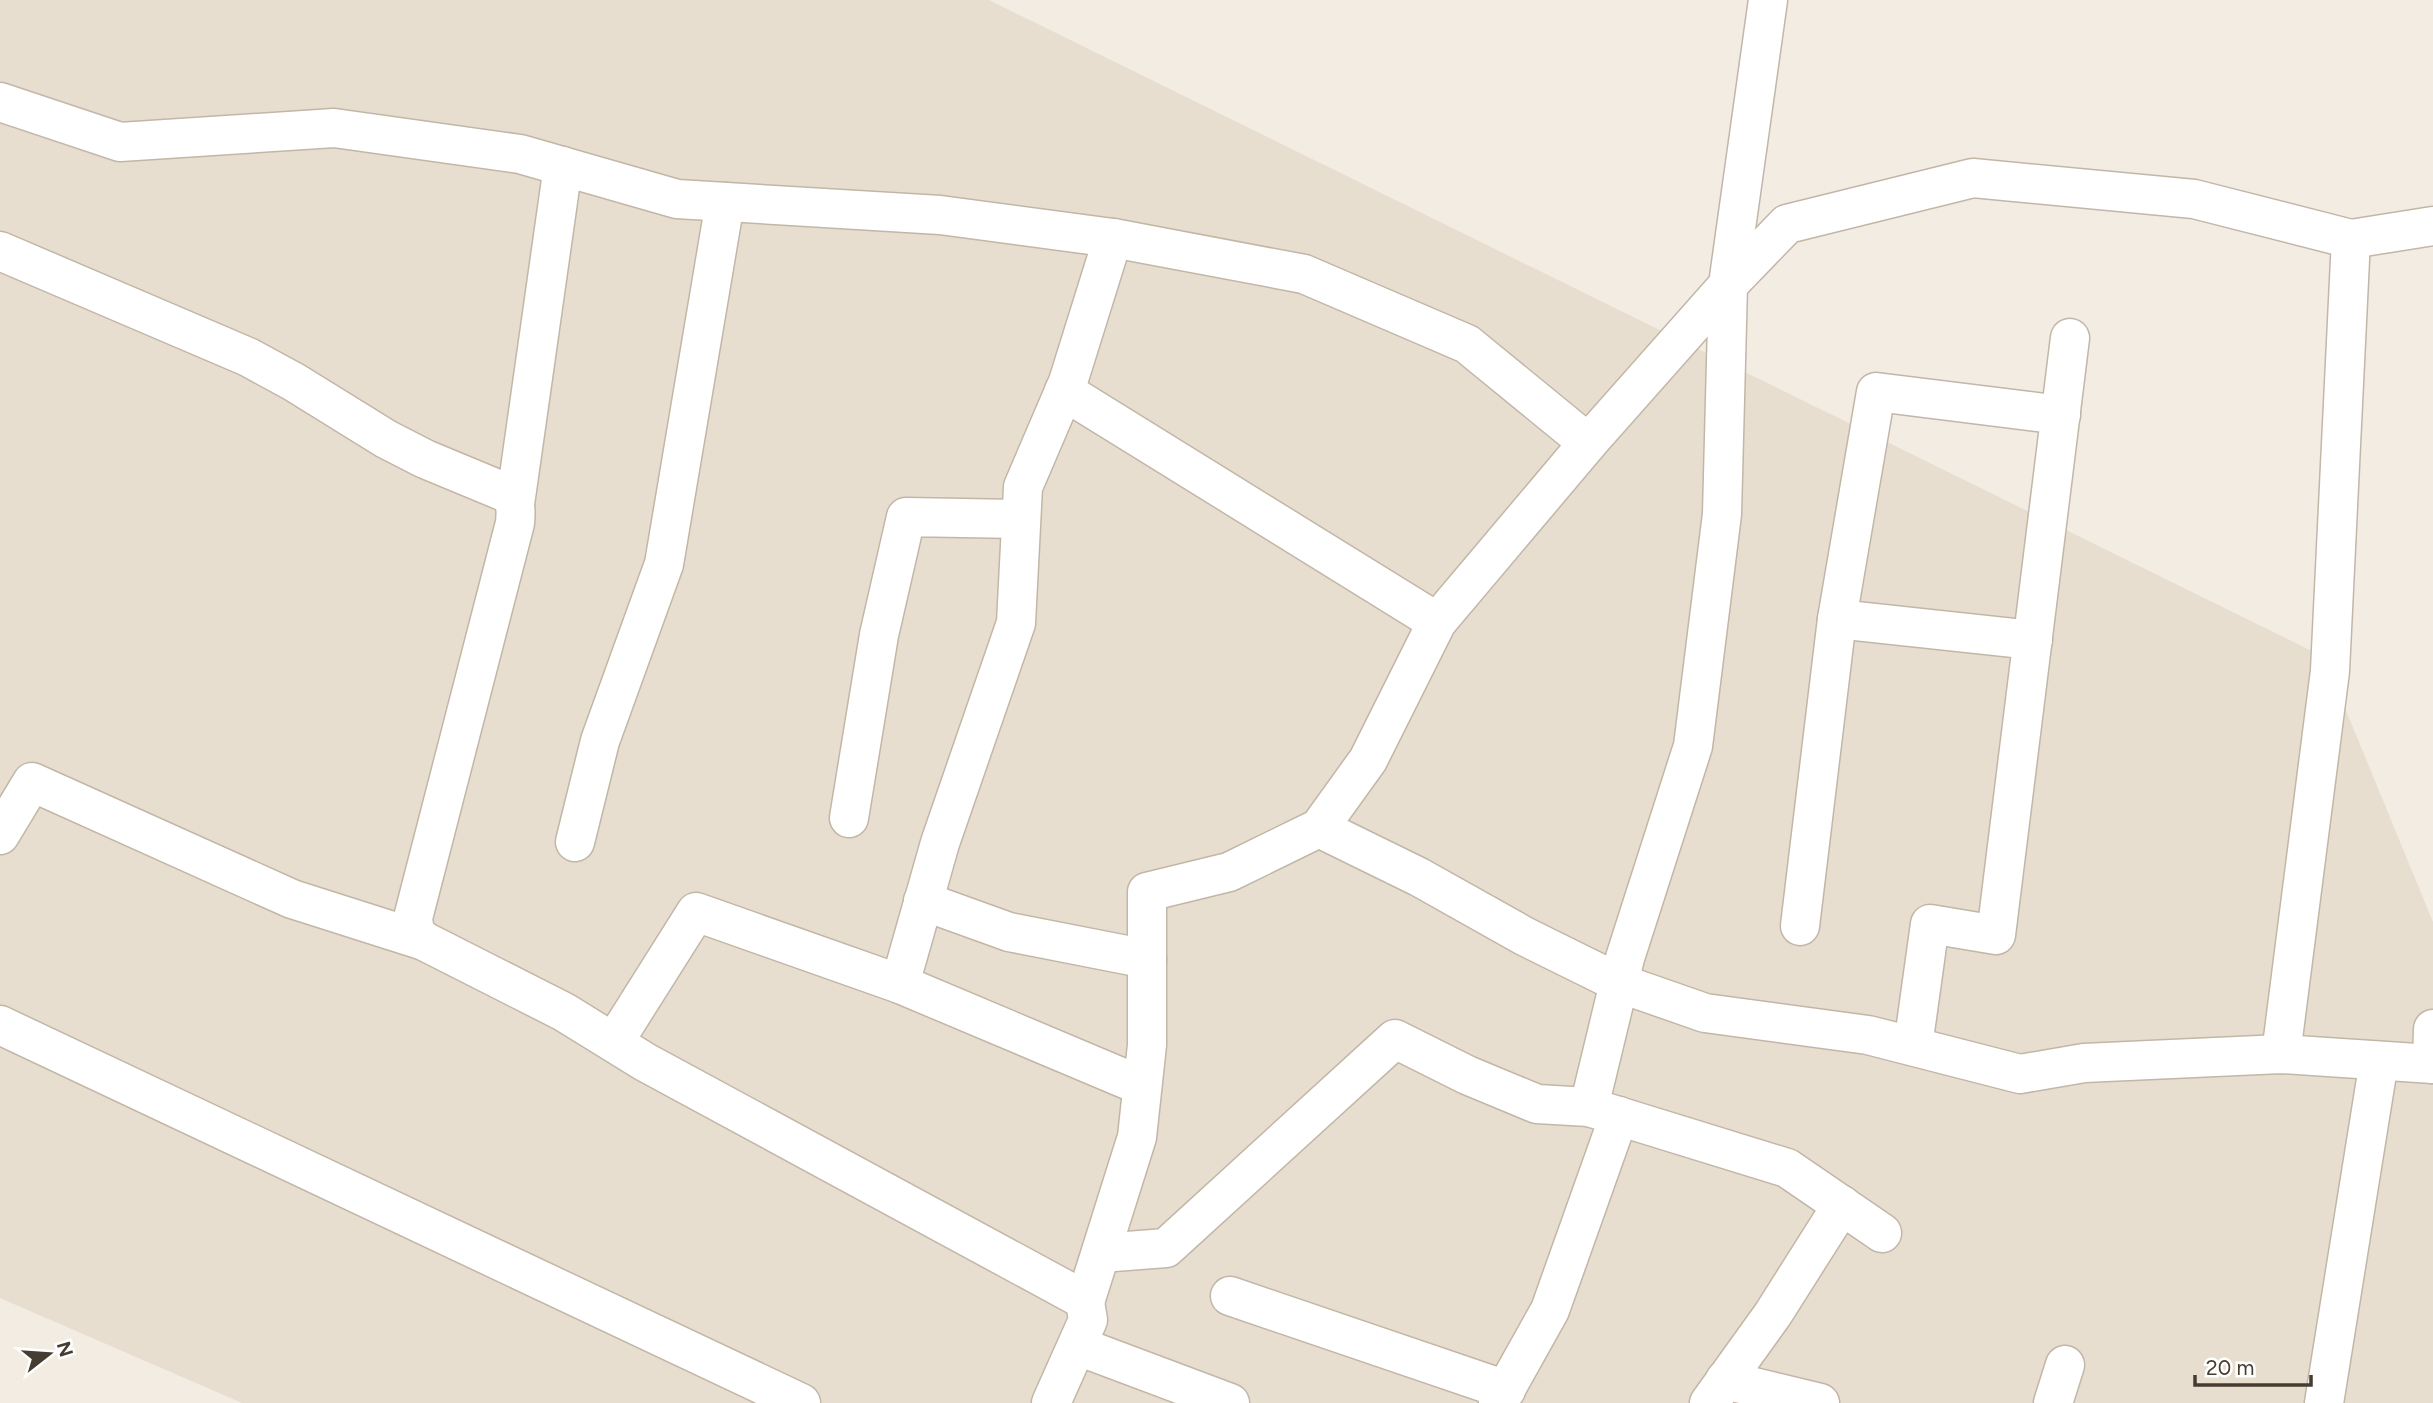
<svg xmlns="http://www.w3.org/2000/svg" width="2433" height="1403" font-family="Figtree,sans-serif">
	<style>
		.residential { fill: #e8decf }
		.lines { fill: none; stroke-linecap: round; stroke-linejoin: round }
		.minor-casing { stroke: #c2b6a7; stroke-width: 41 }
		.minor { stroke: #fff; stroke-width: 38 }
	</style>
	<rect width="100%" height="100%" fill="#f3ece2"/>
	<!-- residential -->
	<polygon class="residential" points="0,0 989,0 2324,657 2433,922 2433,1403 242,1403 0,1298"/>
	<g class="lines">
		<defs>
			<g id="minor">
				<polyline points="0,102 120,142 334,128 520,154 677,199 940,215 1113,238 1304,274 1467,344 1588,443"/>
				<path d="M0 251 248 357 294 382 386 439 425 459 507 493C517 502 516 511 515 523L413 918 415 933 424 941 564 1012 645 1062 1077 1296 1085 1302 1088 1320 1051 1403"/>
				<polyline points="1064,391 1437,622"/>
				<polyline points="515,504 563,166"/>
				<polyline points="1837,619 2033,640"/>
				<polyline points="849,818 879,635 906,517 1021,519"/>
				<polyline points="1319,828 1419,877 1524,936 1619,983 1705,1013 1868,1035 2020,1074 2084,1063 2281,1054 2433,1064"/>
				<polyline points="0,835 32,782 292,899 424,941"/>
				<polyline points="575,842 600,741 664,564 725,202"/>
				<polyline points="923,901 1009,932 1147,959"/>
				<polyline points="1800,926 1837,619 1876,392 2061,415"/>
				<polyline points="900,984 940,843 1016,623 1023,487 1068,382 1113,238"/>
				<polyline points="0,1025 801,1403"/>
				<polyline points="614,1042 696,912 900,984 1142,1086"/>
				<polyline points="1913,1046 1930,924 1996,935 2070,338"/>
				<polyline points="2281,1054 2330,671 2351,239"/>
				<polyline points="2432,1064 2433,1029"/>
				<polyline points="1589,1107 1625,958 1693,746 1722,514 1728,285 1768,0"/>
				<polyline points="1101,1253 1166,1248 1395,1039 1467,1075 1537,1104 1589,1107 1787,1168 1882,1233"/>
				<polyline points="1230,1296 1506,1390"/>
				<polyline points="1085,1302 1137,1137 1147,1045 1147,892 1229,872 1319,828 1368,760 1437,622 1588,443 1728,285 1787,224 1973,178 2194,199 2351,239 2433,226"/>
				<polyline points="1078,1346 1230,1403"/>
				<polyline points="1725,1380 1820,1403"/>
				<polyline points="1498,1403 1550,1310 1619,1116"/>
				<polyline points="1709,1403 1773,1314 1842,1205"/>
				<polyline points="2053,1403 2065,1365"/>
				<polyline points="2324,1403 2379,1061"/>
			</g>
		</defs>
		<!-- minor casing -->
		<use href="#minor" class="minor-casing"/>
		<!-- minor -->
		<use href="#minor" class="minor"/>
	</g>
	<!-- north arrow -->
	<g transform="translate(49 1354) rotate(73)" stroke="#ffffff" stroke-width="5" paint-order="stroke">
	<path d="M0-5L12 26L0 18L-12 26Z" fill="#453c32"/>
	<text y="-10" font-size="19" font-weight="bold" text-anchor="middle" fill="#453c32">N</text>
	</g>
	<!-- scale -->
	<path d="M2195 1375v10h116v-10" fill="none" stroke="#453c32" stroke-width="3.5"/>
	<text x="2206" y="1375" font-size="21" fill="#453c32" stroke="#ffffff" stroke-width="5" paint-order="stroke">20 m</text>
</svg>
